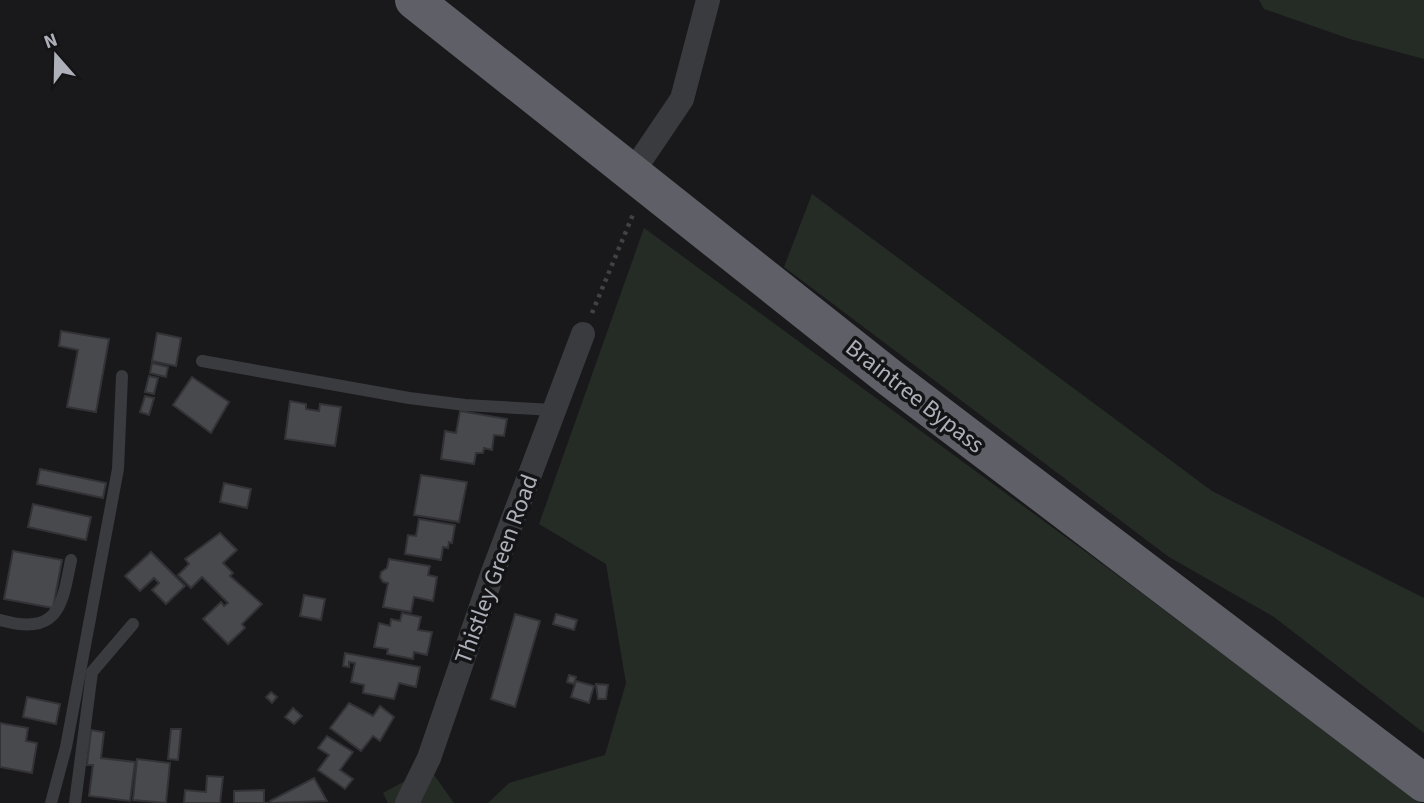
<svg xmlns="http://www.w3.org/2000/svg" width="1424" height="803" font-family="'Source Sans 3',sans-serif">
	<style>
		.green { fill: #252c26 }
		.building { fill: #48494d; stroke: #333337; stroke-width: 2 }
		.lines { fill: none; stroke-linecap: round; stroke-linejoin: round }
		.path { stroke: #404246; stroke-width: 4.5; stroke-dasharray: 3.5 5; stroke-linecap: butt }
		.service { stroke: #3a3b3f; stroke-width: 12 }
		.minor { stroke: #3a3b3f; stroke-width: 24 }
		.trunk { stroke: #5f6067; stroke-width: 38 }
		.labels { text-anchor: middle; stroke-width: 7; stroke-linejoin: round; paint-order: stroke }
		.street-label { font-size: 24px; fill: #adb0b9; stroke: #141416 }
	</style>
	<rect width="100%" height="100%" fill="#19191b"/>
	<!-- green -->
	<g class="green">
		<polygon points="1259,0 1424,0 1424,59 1350,39 1264,9"/>
		<polygon points="812,194 1212,491 1424,598 1424,733 1274,617 1169,557 784,267"/>
		<polygon points="644,228 1116,574 1421,803 488,803 509,783 605,755 626,683 606,564 539,524"/>
		<polygon points="429,768 454,803 388,803 383,793"/>
	</g>
	<!-- building -->
	<g class="building">
		<polygon points="61,331 109,339 96,412 67,407 78,350 59,346"/>
		<polygon points="157,333 181,338 176,366 152,361"/>
		<polygon points="152,363 168,367 166,377 150,373"/>
		<polygon points="149,376 158,378 154,394 145,392"/>
		<polygon points="192,377 229,402 211,433 173,405"/>
		<polygon points="145,396 154,398 149,415 140,412"/>
		<polygon points="290,401 306,404 306,409 319,411 320,404 341,407 335,446 285,439"/>
		<polygon points="460,411 507,419 504,436 494,435 492,450 484,448 483,453 476,453 474,464 441,459 445,431 456,433"/>
		<polygon points="40,469 106,483 103,498 37,484"/>
		<polygon points="421,475 467,482 459,522 414,515"/>
		<polygon points="224,483 251,489 247,508 220,502"/>
		<polygon points="33,504 91,517 86,540 28,527"/>
		<polygon points="419,519 455,525 452,543 449,542 448,548 443,547 441,560 405,554 408,535 416,536"/>
		<polygon points="220,533 237,550 223,563 233,573 230,576 262,604 242,624 245,628 228,644 203,619 221,602 224,606 228,603 202,577 191,588 178,575 189,564 185,559"/>
		<polygon points="13,551 62,560 53,608 4,599"/>
		<polygon points="151,552 185,586 166,604 152,590 159,583 154,578 140,591 125,576"/>
		<polygon points="389,559 430,566 428,575 437,577 433,601 414,597 411,612 383,607 388,583 383,582 380,577 381,572 387,568"/>
		<polygon points="304,595 325,599 321,620 300,616"/>
		<polygon points="402,613 421,617 418,630 432,632 427,655 414,652 413,659 387,654 388,649 374,647 379,623 390,626 391,619 400,621"/>
		<polygon points="515,614 540,621 515,707 491,699"/>
		<polygon points="556,614 577,620 574,630 553,624"/>
		<polygon points="345,653 420,667 416,687 399,683 394,699 363,693 364,685 351,682 355,663 349,662 349,667 343,666"/>
		<polygon points="569,675 576,677 574,684 567,682"/>
		<polygon points="576,681 594,686 589,703 571,697"/>
		<polygon points="596,684 608,685 606,699 598,699"/>
		<polygon points="271,692 277,697 272,703 266,697"/>
		<polygon points="27,697 60,704 56,724 23,717"/>
		<polygon points="349,703 373,716 380,706 394,717 380,741 373,736 361,751 330,728"/>
		<polygon points="293,708 302,716 294,724 285,717"/>
		<polygon points="0,723 28,728 26,741 37,743 32,773 0,767"/>
		<polygon points="171,729 181,729 178,760 168,759"/>
		<polygon points="91,730 104,732 101,758 135,762 130,801 89,796 93,765 87,765"/>
		<polygon points="327,736 353,752 340,770 353,779 345,789 318,770 329,755 318,748"/>
		<polygon points="137,759 170,763 166,803 133,800"/>
		<polygon points="207,776 223,777 220,803 184,803 185,790 206,792"/>
		<polygon points="314,778 327,801 271,803 270,801"/>
		<polygon points="264,790 264,803 269,803 234,803 234,791"/>
	</g>
	<g class="lines">
		<!-- path -->
		<polyline class="path" points="592,313 634,212"/>
		<!-- service -->
		<g class="service">
			<polyline points="202,361 409,398 465,405 554,410"/>
			<path d="M0 620C58 636 62 607 71 560"/>
			<polyline points="51,803 66,747 118,469 122,376"/>
			<polyline points="75,803 92,672 133,624"/>
		</g>
		<!-- minor -->
		<g class="minor">
			<polyline points="632,173 682,99 708,0"/>
			<polyline points="407,803 429,758 493,572 583,334"/>
		</g>
		<!-- trunk -->
		<polyline class="trunk" points="414,0 889,377 1424,783"/>
	</g>
	<g class="labels">
		<!-- street labels -->
		<g class="street-label">
			<text transform="translate(915 396) rotate(38)" y="8">Braintree Bypass</text>
			<text transform="translate(496 569) rotate(-70)" y="8">Thistley Green Road</text>
		</g>
	</g>
	<!-- north arrow -->
	<g transform="translate(56 56) rotate(340)" stroke="#141416" stroke-width="5" paint-order="stroke">
	<path d="M0-5L12 26L0 18L-12 26Z" fill="#adb0b9"/>
	<text y="-10" font-size="19" font-weight="bold" text-anchor="middle" fill="#adb0b9">N</text>
	</g>
</svg>
